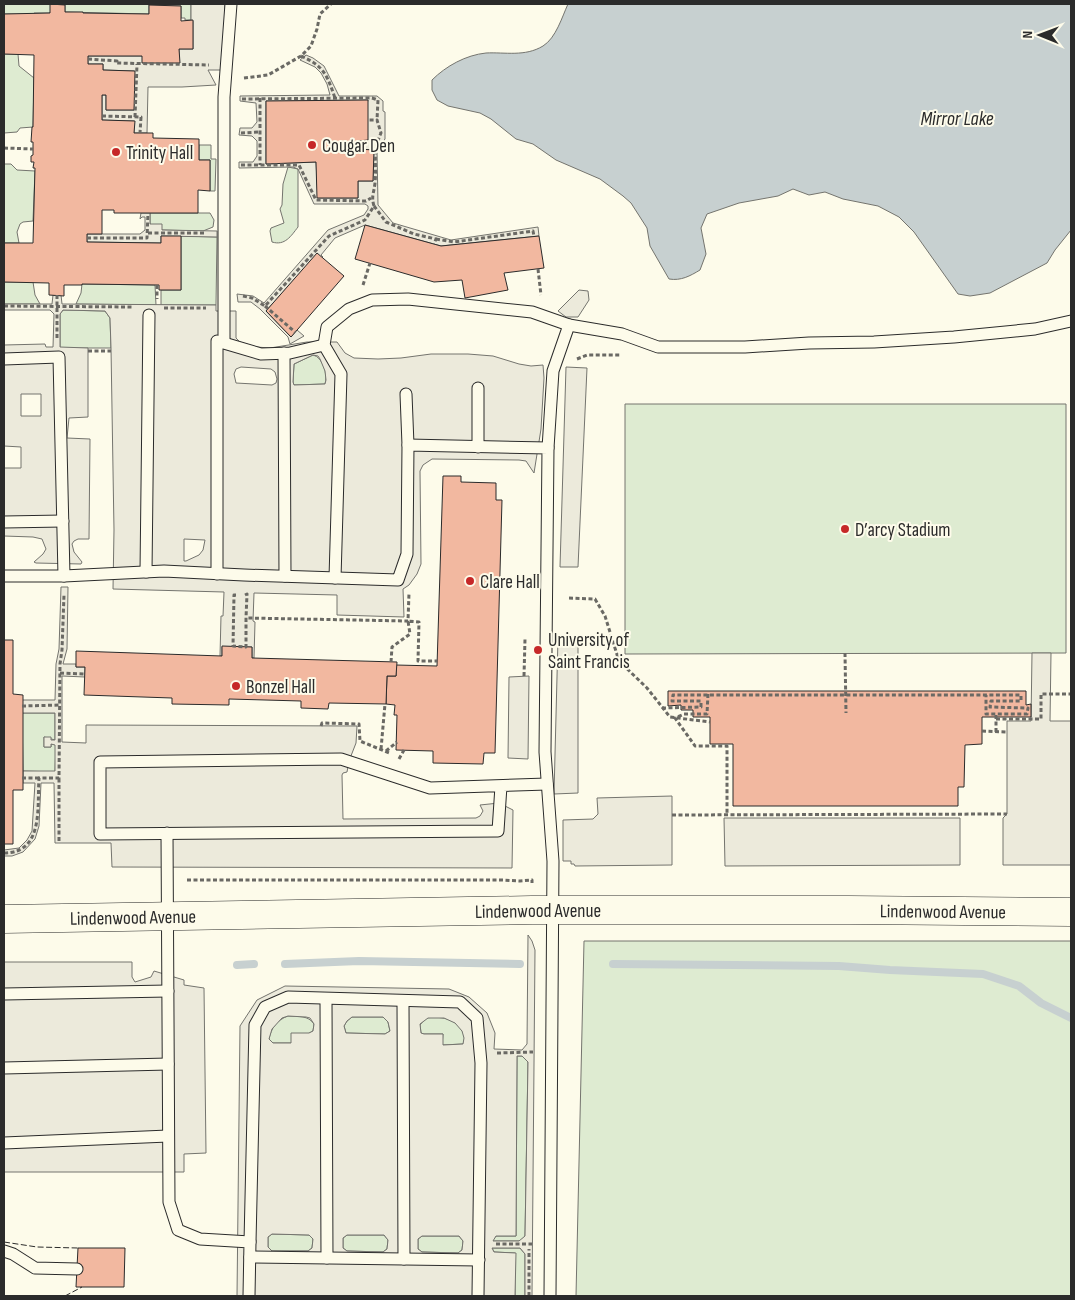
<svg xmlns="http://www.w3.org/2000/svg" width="1075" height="1300" font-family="'Sofia Sans Condensed',sans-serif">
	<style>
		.green { fill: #deebd1; stroke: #74746e }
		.parking { fill: #eceadb; stroke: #74746e; fill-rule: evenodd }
		.water { fill: #c7d0d0; stroke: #74746e }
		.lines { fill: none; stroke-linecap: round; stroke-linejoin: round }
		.stream { stroke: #c7d0d0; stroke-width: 8 }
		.building { fill: #f2b8a0; stroke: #2b2b2b }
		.service-casing { stroke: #2b2b2b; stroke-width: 13 }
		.tertiary-casing { stroke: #2b2b2b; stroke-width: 29 }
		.path { stroke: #6a6964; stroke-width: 3; stroke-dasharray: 4 2.5; stroke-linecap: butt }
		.service { stroke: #fdfbea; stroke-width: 11 }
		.tertiary { stroke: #fdfbea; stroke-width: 28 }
		.fence { stroke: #2b2b2b; stroke-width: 1; stroke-dasharray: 6 2.5; stroke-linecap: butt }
		.poi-dot { fill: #c62828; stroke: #fdfbea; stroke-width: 2 }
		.labels { text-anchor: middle; stroke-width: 4; stroke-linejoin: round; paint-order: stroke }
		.poi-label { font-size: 19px; fill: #2b2b2b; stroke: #fdfbea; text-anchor: start }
		.street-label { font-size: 19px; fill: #2b2b2b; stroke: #fdfbea }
		.water-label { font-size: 20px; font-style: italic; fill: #2b2b2b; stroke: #fdfbea }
	</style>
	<rect width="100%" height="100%" fill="#fdfbea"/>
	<!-- green -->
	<g class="green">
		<polygon points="4,4 53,4 50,13 34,13 34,14 4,14"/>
		<polygon points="63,4 191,4 191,20 185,20 185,18 181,18 181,6 149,5 149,14 65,12 65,5"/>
		<polygon points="4,54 18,54 19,66 34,78 33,127 20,128 17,132 4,133"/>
		<polygon points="199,145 211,145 211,159 216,159 215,191 210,191 210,160 199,160"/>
		<polygon points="4,164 11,164 17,170 35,171 33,221 23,222 20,224 17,232 19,243 4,243"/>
		<path d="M288 167 298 169V227C291 236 285 246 272 242L270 231 271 228 284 223 280 209 282 205 283 184Z"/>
		<polygon points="150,213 210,213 214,220 213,227 203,231 162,230 150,224"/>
		<polygon points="181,236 217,237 216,305 161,305 161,290 181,290"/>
		<polygon points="4,282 33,282 35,295 40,304 4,304"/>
		<polygon points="82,284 155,285 156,305 76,304 81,293"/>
		<polygon points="63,310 105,311 110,318 111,348 60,348 60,314"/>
		<path d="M313 355C323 357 328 375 325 384L294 385 293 382 294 364Z"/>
		<polygon points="625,404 1066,404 1066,653 625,654"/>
		<polygon points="22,713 55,713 55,740 44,737 44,747 51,747 51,744 56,744 55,772 23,771"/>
		<polygon points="584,941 1071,941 1071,1296 576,1296"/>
		<path d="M288 1016C299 1017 308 1015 314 1024L313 1031 291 1043H273L269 1039C271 1028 277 1020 288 1016Z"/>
		<polygon points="352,1017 383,1017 388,1022 390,1031 385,1034 346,1033 344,1026 347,1021"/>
		<path d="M426 1018C440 1016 456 1018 463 1032 465 1037 465 1040 463 1044L442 1045 443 1034H424L421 1033 420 1025Z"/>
		<polygon points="517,1056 522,1056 528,1062 525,1236 520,1241 492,1241 496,1236 516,1236"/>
		<polygon points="272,1234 309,1235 313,1239 312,1248 308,1251 272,1251 268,1247 268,1237"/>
		<polygon points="347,1235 384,1235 388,1240 387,1249 383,1252 347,1251 343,1248 343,1238"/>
		<polygon points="422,1236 459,1236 463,1241 462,1250 458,1253 422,1252 418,1249 418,1239"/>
		<polygon points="492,1248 520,1248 525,1254 525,1296 515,1296 515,1253 494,1252"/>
	</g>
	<!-- parking -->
	<g class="parking">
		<polygon points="191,4 225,4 223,70 208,70 216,85 182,87 148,87 147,133 134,133 134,121 102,120 102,95 106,95 106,110 134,110 134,71 103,70 103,64 88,64 88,56 142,56 179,63 179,49 193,49 193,21 191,20"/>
		<path d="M306 55 313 58 324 66 339 96H377L383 101V111L385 112V139L377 150 378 205 393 223 451 240 538 227 539 236 441 246 365 225 335 238 321 255 323 257 322 258 317 254 266 311 291 337 297 330 304 336 290 344 288 337 260 309 251 302H238L237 294 253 296 264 303 328 230 364 215 368 209V206L365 204H314L298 169 293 167 239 168V162H253L257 156V141L252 136 239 135 240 128H252L257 122 256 103 240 101V96L330 95 327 84 321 73 315 67 300 60ZM368 100 358 141V149L374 150 373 181H358V198H318L316 162 266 164V101Z"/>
		<polygon points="141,213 150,213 150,224 162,224 162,230 217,231 217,237 161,236 161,243 87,242 87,234 140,234 145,230 145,217 142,217 140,219"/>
		<polygon points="579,290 588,291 589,300 578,317 566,317 558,311"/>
		<path d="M53 295H61L62 304 216 305V311H236V338L240 342 256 347 270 348 307 342H337L345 353 354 358 378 359 401 358 431 354H468L493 356 519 364 531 366 543 365 544 378 541 429 534 473 526 461 519 460 432 459 423 465 420 471 421 564 417 574 409 585 403 589 404 617 337 615V595L254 593 253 621 255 622 254 658H252V647H222V656H220L221 616H223L224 592 113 589 114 530 111 348 110 318 105 311 63 310 60 314V347L88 348V417L69 418 67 438 90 439 89 539H78L74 541 72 544 74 552 82 562 81 564 36 563 34 562 43 554 46 549 42 539 33 537 4 536V468H21V447L4 446V345L45 344 46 347H53L54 314 50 310H4V304H52ZM313 355 318 356 320 359 325 371 326 380 325 384 294 385 293 382 294 364ZM241 367 271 369 275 372 277 379 276 383 272 385 236 383 234 374 236 369ZM21 394H41V416H21ZM184 539 205 540 203 550 199 555 186 561H184Z"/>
		<polygon points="566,367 587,368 578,567 560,567"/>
		<polygon points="61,587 68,587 67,649 63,664 76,664 76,667 85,667 85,677 62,676 62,742 86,743 86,725 357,726 356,743 349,761 347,772 343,773 342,775 343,819 476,818 480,816 483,811 480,805 499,803 513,810 512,868 112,867 111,843 55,843 54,783 41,783 39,826 35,839 23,852 12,856 4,856 4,850 19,848 27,840 32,831 35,783 23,783 23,771 55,771 55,745 51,744 51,747 44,747 44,737 51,737 51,740 55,740 55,713 22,713 22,700 55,700 56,664 59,649"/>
		<polygon points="558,638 578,640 578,793 554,794"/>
		<polygon points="1032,653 1051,653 1050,721 1071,721 1071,865 1003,865 1003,818 1007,814 1007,721 1031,721"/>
		<polygon points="529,676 528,759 508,758 509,677"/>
		<polygon points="672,796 672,865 575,866 574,864 571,864 571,861 563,861 563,820 593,819 598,814 597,798"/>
		<polygon points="724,818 960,818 960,865 725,866"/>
		<path d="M528 935 532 941 535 950 532 1296H525V1254L520 1248H492L494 1252 516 1253 515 1296H237L240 1026 257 1000 285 986 449 989 469 997 487 1013 495 1033 494 1049 522 1050 527 1044ZM288 1016 306 1017 310 1018 314 1024 313 1031 309 1033H291V1043H273L269 1039 272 1029 282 1018ZM352 1017H383L388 1022 390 1031 385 1034 346 1033 344 1026 347 1021ZM428 1018H444L455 1023 462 1031 464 1038 463 1044 443 1045V1034H424L421 1033 420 1024ZM517 1056H522L528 1062 525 1236 519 1241H493L496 1236H516ZM272 1234 309 1235 313 1239 312 1248 308 1251H272L268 1247V1237ZM347 1235H384L388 1240 387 1249 383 1252 347 1251 343 1248V1238ZM422 1236H459L463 1241 462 1250 458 1253 422 1252 418 1249V1239Z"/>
		<polygon points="4,962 132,962 132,977 135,982 151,977 154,971 184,980 184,985 204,988 206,1153 184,1154 184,1172 4,1172"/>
	</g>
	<!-- water -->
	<path class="water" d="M568 4H1071V230L1055 250 1047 263 990 293 970 296 958 294 914 232 899 217 878 206 843 199 825 192 809 195 793 189 778 196 739 203 707 214 701 228 706 254 700 270C690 276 681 281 669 279L650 246 647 228 631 203 623 196 600 179 556 160 533 144 516 139 491 119 480 113 448 106 437 100 432 90V80C446 66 466 55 486 53 505 52 525 57 543 46 556 38 562 17 568 4Z"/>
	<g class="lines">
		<!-- stream -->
		<g class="stream">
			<polyline points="285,964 359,961 520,964"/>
			<polyline points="613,964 839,966 890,970 983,974 1019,986 1041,1003 1071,1018"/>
			<polyline points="237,965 254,964"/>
		</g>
	</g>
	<!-- building -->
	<g class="building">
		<polygon points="50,4 65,5 65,12 83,12 83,13 149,14 149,5 181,6 181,21 193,20 193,49 179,49 180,63 142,63 142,56 88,56 88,64 103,64 103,70 135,71 134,110 106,110 106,95 102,95 102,120 135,121 134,133 153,133 153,138 199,139 199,160 210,160 210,191 198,190 198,213 114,213 114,210 102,210 102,234 87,234 87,242 161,243 161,236 181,236 181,290 159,290 159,285 82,284 82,285 64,285 64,296 49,295 49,283 4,282 4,243 33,243 35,168 33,168 34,162 31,162 31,156 33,155 33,142 31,142 32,127 33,127 34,55 4,54 4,14 50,13"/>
		<polygon points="368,100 368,140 358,141 358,149 374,150 373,181 358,181 358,198 317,198 316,162 266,164 266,101"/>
		<polygon points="365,225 441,246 539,236 544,268 504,273 508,290 465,298 462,280 434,282 355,259"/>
		<polygon points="317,253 344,276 291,337 266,311"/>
		<polygon points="443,476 461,476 461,482 496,483 496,500 502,500 495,753 484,753 483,764 433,763 433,751 396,750 397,715 394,715 395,705 386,704 387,676 396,676 396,665 437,666"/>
		<polygon points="4,640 13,640 13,694 23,695 23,790 13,790 13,844 4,844"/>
		<polygon points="222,646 252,647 252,658 397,662 396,676 387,676 386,704 329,703 328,709 301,708 301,701 229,699 229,705 172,704 172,698 84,695 85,667 76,667 76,651 222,656"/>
		<polygon points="668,691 1026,691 1026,705 1031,704 1031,717 982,717 982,744 965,745 964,787 958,787 958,806 733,806 733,744 710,744 710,717 693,717 693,710 681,710 681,705 668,706"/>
		<polygon points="78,1248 125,1248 124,1287 76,1287"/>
	</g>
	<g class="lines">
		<defs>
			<g id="service">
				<polyline points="569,325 622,334 658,347 745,347 809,343 874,342 954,337 1035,329 1071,321"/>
				<polyline points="224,342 224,97 231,4"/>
				<polyline points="284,353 285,576"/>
				<polyline points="4,359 59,357 64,576"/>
				<polyline points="478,388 478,447"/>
				<polyline points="406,394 408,445"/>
				<polyline points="4,522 63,521"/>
				<polyline points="146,572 149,315"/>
				<polyline points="217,574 217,341 261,354 290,353 324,345"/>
				<polyline points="4,576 64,576 164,571 244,575 398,580 407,554 408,445 548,448 545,752 553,861 550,1296"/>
				<polyline points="335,578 341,374 324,345 327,327 349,309 372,300 408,299 532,312 569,325 553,371 548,448"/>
				<polyline points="501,786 498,831 100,834 100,762 341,759 430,788 547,784"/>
				<polyline points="167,833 169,1202 178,1230 200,1239 250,1242 249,1296"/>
				<polyline points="4,994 168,991"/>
				<polyline points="326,999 327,1258"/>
				<polyline points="403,1001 404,1259"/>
				<polyline points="4,1068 168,1064"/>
				<polyline points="4,1143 168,1136"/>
				<polyline points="250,1242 255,1025 265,1007 288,997 460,1002 477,1018 481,1063 478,1296"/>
				<polyline points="4,1251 13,1254 35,1268 77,1269"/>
				<polyline points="250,1257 479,1260"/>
			</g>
			<g id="tertiary">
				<path id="s1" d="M4 919 532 910H849L1071 912"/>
			</g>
		</defs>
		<!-- service casing -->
		<use href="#service" class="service-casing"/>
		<!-- tertiary casing -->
		<use href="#tertiary" class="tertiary-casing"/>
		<!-- path -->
		<g class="path">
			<path d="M301 56C324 66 327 75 335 98"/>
			<polyline points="88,59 117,61 116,63 209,65"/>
			<polyline points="244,78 268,75 301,56 311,46 317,29 320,14 331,4"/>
			<polyline points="260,98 260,165"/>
			<polyline points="242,99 372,98 378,100 377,120"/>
			<polyline points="102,116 141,117 140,133"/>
			<polyline points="135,117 137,64"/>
			<polyline points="241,133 260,132"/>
			<polyline points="4,148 33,149"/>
			<polyline points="241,165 299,165 316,200 366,201 371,198"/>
			<polyline points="374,206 386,222 414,234 436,239 434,244"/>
			<polyline points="148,233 206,233"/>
			<polyline points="87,238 147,238 148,213"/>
			<polyline points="436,239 454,242 533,231 534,236"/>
			<polyline points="538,269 541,295"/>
			<polyline points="157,285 157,299"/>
			<polyline points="363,285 370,263"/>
			<polyline points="57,295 57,339"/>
			<path d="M243 296 252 298 265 306 329 236 365 220 374 206C371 196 374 193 375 183 377 163 372 153 381 133L377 120H368"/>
			<polyline points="4,306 133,307"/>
			<polyline points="265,306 295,332"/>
			<polyline points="164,308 206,308"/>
			<polyline points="88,351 111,351"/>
			<polyline points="577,359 587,355 620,355"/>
			<polyline points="236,595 234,595 233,646 246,647 246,618 408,621 409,593"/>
			<polyline points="245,595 247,594 246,618"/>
			<polyline points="569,598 595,599 605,616 619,661 647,688 670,717 710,722"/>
			<polyline points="845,653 846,713"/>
			<polyline points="391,662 392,647 410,634 408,621 419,622 418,661 437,661"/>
			<polyline points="60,673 85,674"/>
			<polyline points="524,676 525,639"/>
			<polyline points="708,694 707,714 684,714 675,718 695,746 727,746 727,815"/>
			<polyline points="22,706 60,705"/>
			<polyline points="662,708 701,707 701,701 672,701 673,695 1021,695 1021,701 991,701 990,707 1028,708 1027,714 986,714 986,695"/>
			<polyline points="996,719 1041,719 1041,694 1071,694"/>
			<polyline points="321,726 322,723 359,724 360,741 389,753"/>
			<polyline points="982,731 1007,732"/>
			<polyline points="996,732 996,714"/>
			<polyline points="381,749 385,704"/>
			<polyline points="386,751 397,742"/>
			<polyline points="399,759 404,750"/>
			<polyline points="22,778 39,778"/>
			<polyline points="672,815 1007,814"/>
			<polyline points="59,841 59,778"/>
			<path d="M4 853C44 853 37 807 39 778H59L60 664 62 650 64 595"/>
			<polyline points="187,880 501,880 520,881 532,880 532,883"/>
			<polyline points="497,1053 533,1052"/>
			<polyline points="496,1244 532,1244"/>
			<polyline points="529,1296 529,1249"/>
		</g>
		<!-- service -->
		<use href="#service" class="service"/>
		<!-- tertiary -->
		<use href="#tertiary" class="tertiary"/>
		<!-- fence -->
		<g class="fence">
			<polyline points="4,1242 37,1247 78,1248"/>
			<polyline points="65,1296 82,1287"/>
		</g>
	</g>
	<!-- markers -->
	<g class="poi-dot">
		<circle cx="312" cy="145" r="5"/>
		<circle cx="116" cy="152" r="5"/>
		<circle cx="845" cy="529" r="5"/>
		<circle cx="470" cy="581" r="5"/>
		<circle cx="538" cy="650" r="5"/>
		<circle cx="236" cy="686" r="5"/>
	</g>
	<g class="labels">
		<!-- poi labels -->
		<g class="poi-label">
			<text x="322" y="152">Cougar Den</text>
			<text x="126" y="159">Trinity Hall</text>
			<text x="855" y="536">D’arcy Stadium</text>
			<text x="480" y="588">Clare Hall</text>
			<text x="548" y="646">University of<tspan x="548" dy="22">Saint Francis</tspan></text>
			<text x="246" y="693">Bonzel Hall</text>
		</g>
		<!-- street labels -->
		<g class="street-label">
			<text dy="7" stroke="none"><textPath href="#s1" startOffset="534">Lindenwood Avenue</textPath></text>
			<text dy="7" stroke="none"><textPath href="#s1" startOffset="939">Lindenwood Avenue</textPath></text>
			<text dy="7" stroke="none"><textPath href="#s1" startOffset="129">Lindenwood Avenue</textPath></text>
		</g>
		<!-- water labels -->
		<g class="water-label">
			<text x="957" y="125">Mirror Lake</text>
		</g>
	</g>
	<!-- border -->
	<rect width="1075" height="1300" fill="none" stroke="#2b2b2b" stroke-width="10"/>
	<!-- north arrow -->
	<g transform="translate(1040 35) rotate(271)" stroke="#fdfbea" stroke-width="4" paint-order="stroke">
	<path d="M0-4L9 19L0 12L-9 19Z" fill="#2b2b2b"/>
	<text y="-8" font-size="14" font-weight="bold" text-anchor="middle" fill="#2b2b2b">N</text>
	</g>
</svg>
